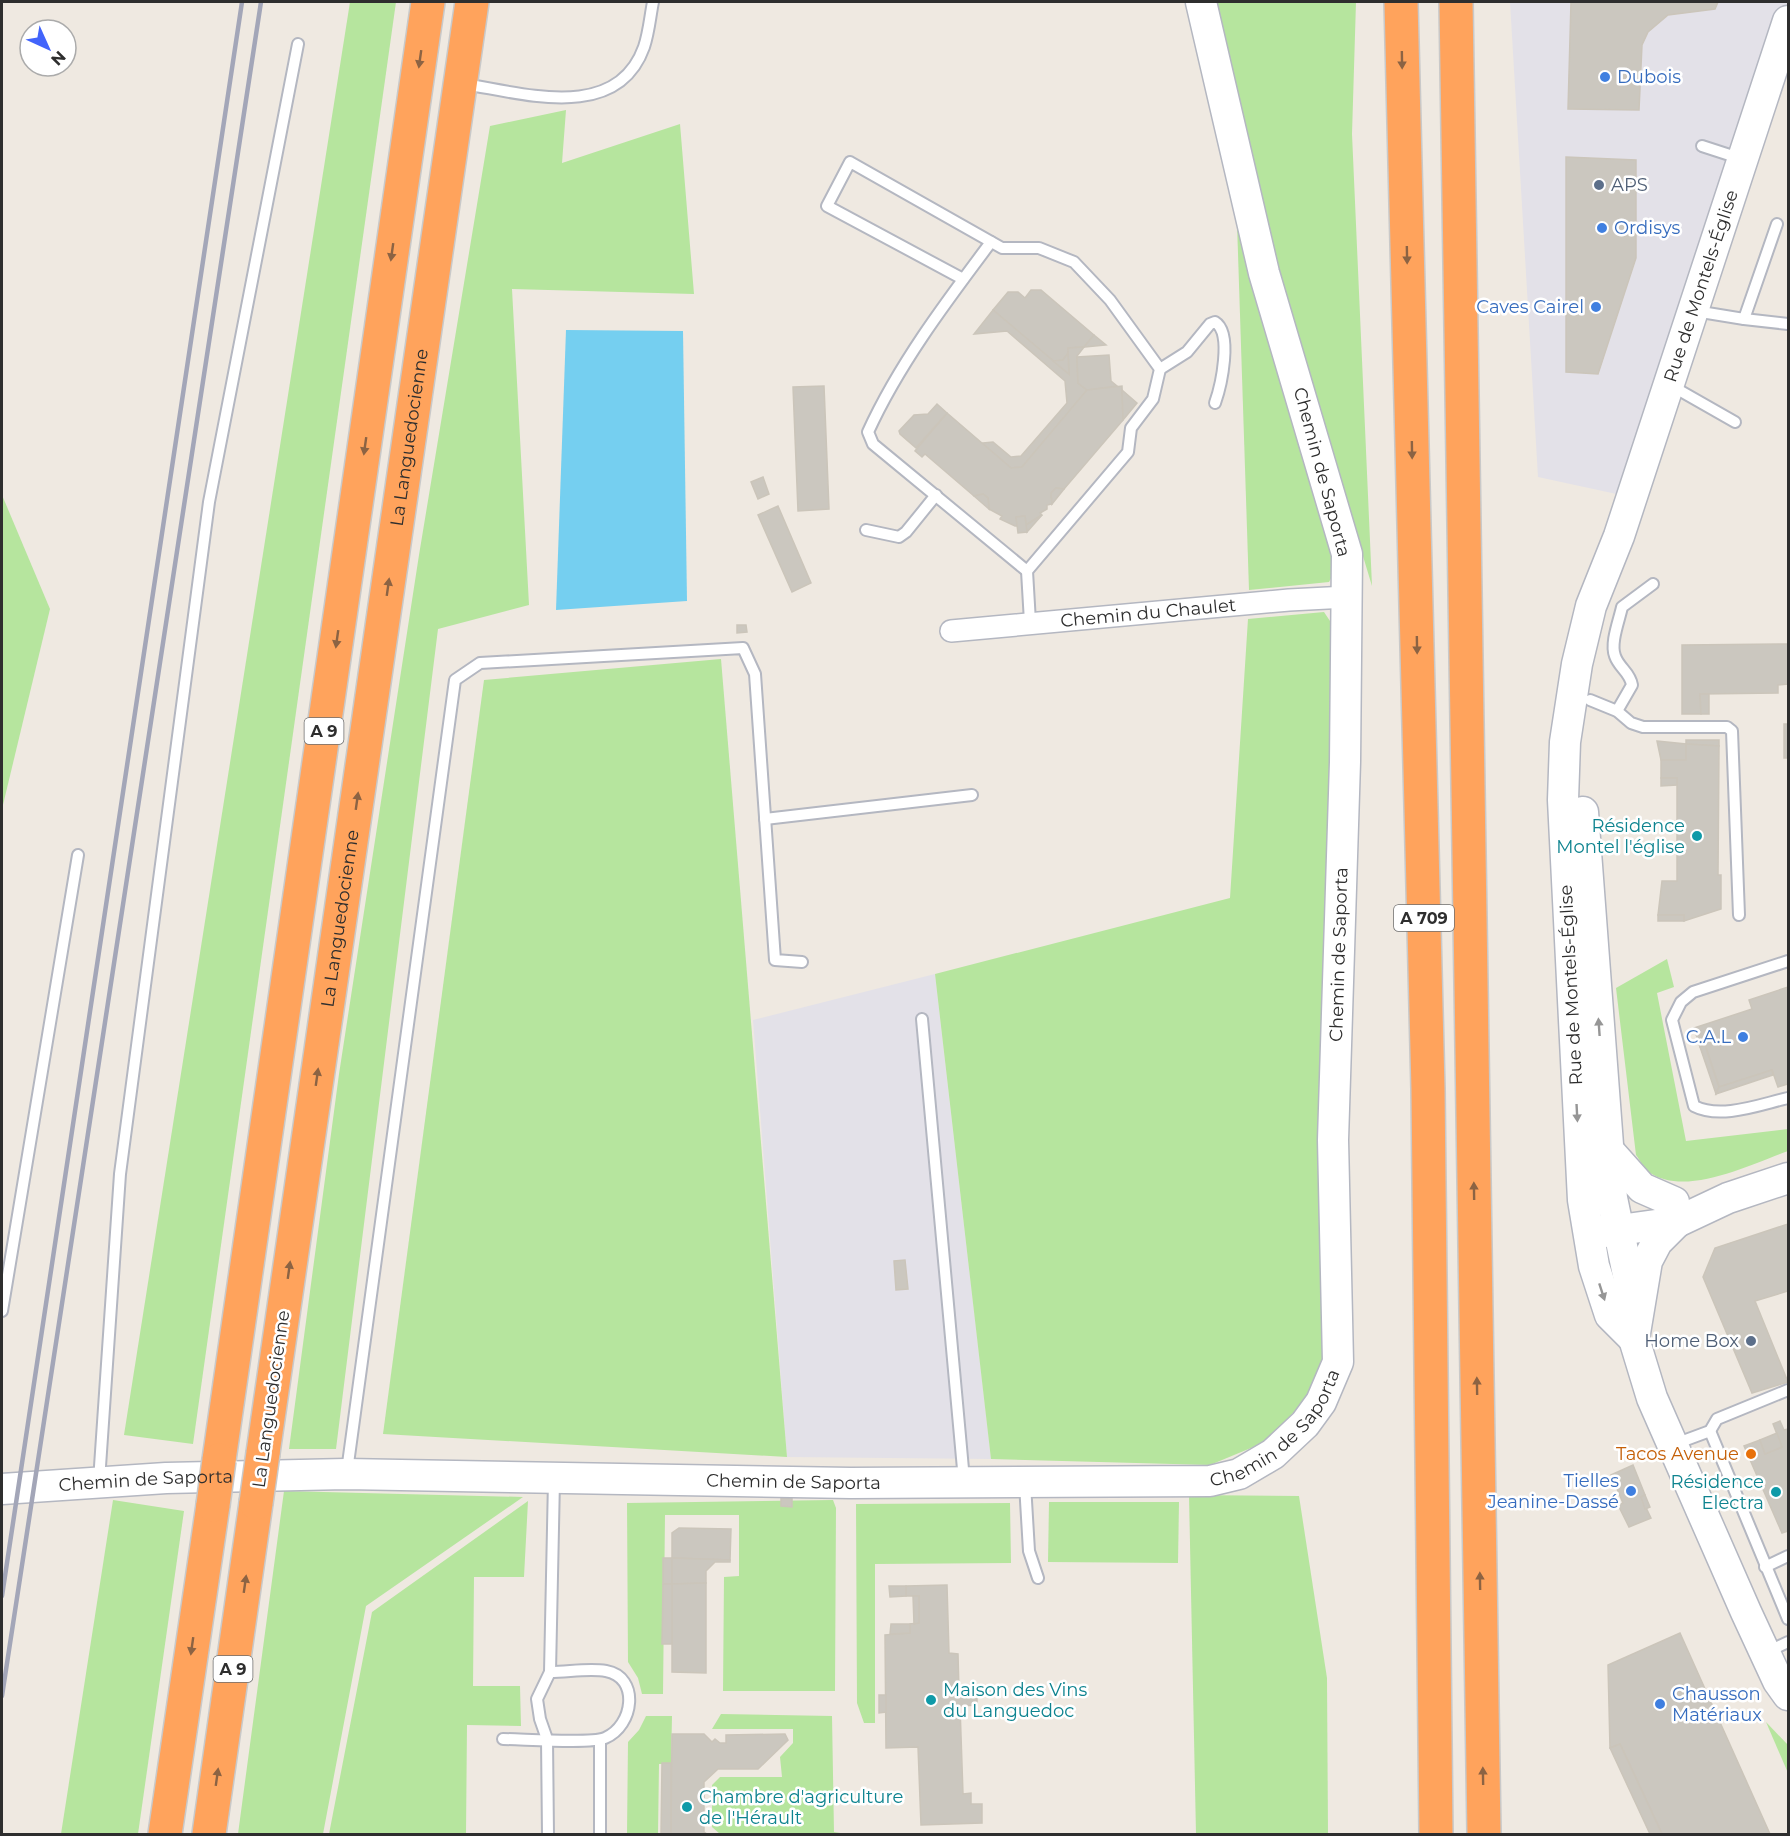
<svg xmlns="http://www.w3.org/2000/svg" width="1790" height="1836" font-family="Montserrat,sans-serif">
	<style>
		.industrial { fill: #e3e1e8 }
		.green { fill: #b6e59e }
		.water { fill: #75cff0 }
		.building { fill: #cbc7bf; stroke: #cbc5ba; stroke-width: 1.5 }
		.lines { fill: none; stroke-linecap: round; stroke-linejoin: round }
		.lane-casing { stroke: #b4b7c1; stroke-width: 14 }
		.street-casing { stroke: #b4b7c1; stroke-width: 24 }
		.secondary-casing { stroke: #b4b7c1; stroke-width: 33 }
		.highway-casing { stroke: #c9c9c9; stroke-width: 36 }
		.lane { stroke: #fff; stroke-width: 10 }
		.street { stroke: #fff; stroke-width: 21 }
		.secondary { stroke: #fff; stroke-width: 30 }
		.highway { stroke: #ffa35c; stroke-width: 33 }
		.rail { stroke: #a3a6b8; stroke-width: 4.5 }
		.highway-bridge-casing { stroke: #c9c9c9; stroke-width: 36; stroke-linecap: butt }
		.highway-bridge { stroke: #ffa35c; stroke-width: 33 }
		.oneway { fill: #8c6343 }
		.oneway2 { fill: #969696 }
		.shop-dot { fill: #3f7fe0; stroke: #fff; stroke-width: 2 }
		.service-dot { fill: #5c6f8a; stroke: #fff; stroke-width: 2 }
		.culture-dot { fill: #0f9aa8; stroke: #fff; stroke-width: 2 }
		.food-dot { fill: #e8710a; stroke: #fff; stroke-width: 2 }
		.labels { text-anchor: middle; stroke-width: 5; stroke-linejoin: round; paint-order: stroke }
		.shield { fill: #fff; stroke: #6d6d6d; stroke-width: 1.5 }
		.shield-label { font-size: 16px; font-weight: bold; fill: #2e2e2e }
		.shop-label { font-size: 18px; fill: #366cbe; stroke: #fff; text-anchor: start }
		.service-label { font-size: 18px; fill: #4e5e75; stroke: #fff; text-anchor: start }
		.street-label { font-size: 18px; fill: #2e2e2e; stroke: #fff }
		.culture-label { font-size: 18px; fill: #0d838f; stroke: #fff; text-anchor: end }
		.food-label { font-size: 18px; fill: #c56008; stroke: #fff; text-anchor: end }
	</style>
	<rect width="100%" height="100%" fill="#efe9e1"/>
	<!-- industrial -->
	<g class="industrial">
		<polygon points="1510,2 1788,2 1788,29 1635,498 1538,477"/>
		<polygon points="935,974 991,1459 787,1457 753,1020"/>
	</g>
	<!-- green -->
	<g class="green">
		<polygon points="350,2 396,2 193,1444 124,1435"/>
		<polygon points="1209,2 1356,2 1352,134 1372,586 1277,271"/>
		<polygon points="566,110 562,163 680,124 694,294 512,289 529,605 438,629 336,1449 289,1449 339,1074 419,555 490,126"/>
		<polygon points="1237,223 1341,561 1329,582 1249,590"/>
		<polygon points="2,495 50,609 2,809"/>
		<polygon points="1324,612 1340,636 1322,1360 1315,1388 1285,1422 1263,1443 1210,1465 991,1459 935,974 1230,898 1248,619"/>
		<polygon points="721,659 787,1457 383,1434 484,680"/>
		<path d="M1667 959 1674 987 1657 993 1686 1141 1788 1129V1151C1751 1164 1687 1197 1650 1173 1644 1170 1640 1160 1636 1155L1616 988Z"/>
		<polygon points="284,1491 523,1497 366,1606 323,1834 238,1834"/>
		<polygon points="1189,1495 1299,1496 1327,1678 1328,1834 1196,1834"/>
		<polygon points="113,1500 184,1511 138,1834 61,1834"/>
		<polygon points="833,1500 836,1508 835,1691 723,1691 724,1577 739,1576 739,1515 665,1515 663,1694 642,1694 638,1678 628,1662 627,1503"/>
		<polygon points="528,1501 524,1577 474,1577 473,1686 520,1686 521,1726 467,1725 466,1834 329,1834 372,1612"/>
		<polygon points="1049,1502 1179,1502 1178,1563 1048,1562"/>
		<polygon points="1010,1503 1011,1563 875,1564 875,1723 864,1723 857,1703 856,1504"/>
		<polygon points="721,1714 832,1716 834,1832 847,1834 720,1834 712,1827 712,1785 720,1777 782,1777 780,1757 793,1743 793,1729 712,1729"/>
		<polygon points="646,1716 672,1716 671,1764 659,1764 658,1834 627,1834 628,1742 639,1730"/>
		<polygon points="1766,1722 1788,1745 1788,1773"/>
	</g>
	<!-- water -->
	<polygon class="water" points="566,330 683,331 687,601 556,610"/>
	<!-- building -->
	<g class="building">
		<polygon points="1571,2 1718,2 1715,9 1668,15 1648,32 1642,45 1639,110 1568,109"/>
		<polygon points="1566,157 1636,160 1636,258 1598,374 1566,372"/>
		<polygon points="1031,290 1041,290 1094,335 1084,347 1068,348 1068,353 1063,360 1053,361 993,310 1008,292 1018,292 1025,298"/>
		<polygon points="993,310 1069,374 1068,348 1084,347 1077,356 1078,383 1087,390 1022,467 1011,468 982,443 993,442 1011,457 1021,456 1067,403 1065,381 1007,331 974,334"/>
		<polygon points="1094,335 1106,345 1084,347"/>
		<polygon points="1068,353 1068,354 1069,374 1053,361 1063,360"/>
		<polygon points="1109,355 1111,381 1117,386 1087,390 1078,383 1077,357"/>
		<polygon points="824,386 829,509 798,511 793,387"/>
		<polygon points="1122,386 1123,420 1064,489 1056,488 1051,493 1052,504 1047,505 1047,509 1040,513 1042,515 1026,525 1025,516 1016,517 1017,526 1015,526 1000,519 1002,516 989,509 988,498 983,494 974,496 925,454 922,457 915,451 947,413 1011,468 1022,467 1087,390"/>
		<polygon points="1122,390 1137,403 1123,420"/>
		<polygon points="937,404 947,413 916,448 900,434 899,431 914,415 928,414"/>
		<polygon points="763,477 769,494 758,499 751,482"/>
		<polygon points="1056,488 1064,489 1052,504 1051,493"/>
		<polygon points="983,494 988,498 989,509 974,496"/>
		<polygon points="778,506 811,583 792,592 758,515"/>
		<polygon points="1042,515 1027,532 1026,525"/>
		<polygon points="1025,516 1027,532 1018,533 1016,517"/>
		<polygon points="737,625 746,625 747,632 737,633"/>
		<polygon points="1788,644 1788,684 1778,685 1778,693 1700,694 1701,714 1682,714 1682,645"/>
		<polygon points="1700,694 1709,694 1709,714 1701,714"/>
		<rect x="1784" y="724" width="4" height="34"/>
		<polygon points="1686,740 1719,740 1719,746 1686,744"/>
		<polygon points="1657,741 1686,744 1686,760 1661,760"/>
		<polygon points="1686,744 1719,746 1718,875 1721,875 1721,909 1684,921 1684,915 1658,915 1662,881 1677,881 1677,778 1661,778 1661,760 1686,760"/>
		<polygon points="1661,778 1677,778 1677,785 1661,786"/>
		<rect x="1658" y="915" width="26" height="6"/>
		<polygon points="1788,987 1788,1084 1778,1087 1772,1070 1719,1087 1705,1045 1700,1047 1694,1028 1752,1009 1749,1000"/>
		<polygon points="1705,1045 1719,1087 1716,1094 1700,1047"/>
		<polygon points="1772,1070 1773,1075 1716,1094 1719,1087"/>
		<polygon points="1788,1224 1788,1291 1755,1301 1788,1382 1752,1393 1703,1277 1715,1248"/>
		<polygon points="905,1260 908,1289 896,1290 894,1261"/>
		<polygon points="1780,1421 1784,1430 1788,1429 1788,1531 1782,1533 1744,1446 1760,1440 1765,1454 1782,1447 1773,1424"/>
		<polygon points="1777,1433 1782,1447 1765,1454 1760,1440"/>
		<polygon points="1633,1465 1645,1495 1641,1497 1651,1518 1629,1527 1618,1505 1623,1503 1611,1475"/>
		<polygon points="1645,1495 1650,1507 1645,1509 1641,1497"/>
		<polygon points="781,1498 792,1498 792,1507 781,1506"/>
		<polygon points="679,1528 731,1529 730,1560 672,1558 672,1533"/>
		<rect x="663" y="1558" width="9" height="26"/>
		<polygon points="672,1558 730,1560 730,1562 715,1562 706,1571 706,1583 672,1584"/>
		<polygon points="706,1583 706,1673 672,1672 672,1584"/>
		<polygon points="663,1584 672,1584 672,1644 662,1644"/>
		<polygon points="947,1585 949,1653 958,1654 959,1692 977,1693 977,1705 960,1706 963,1794 971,1793 971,1804 982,1804 982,1823 921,1825 918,1747 886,1748 885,1635 910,1633 910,1624 919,1623 919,1596 906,1596 906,1586"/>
		<polygon points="889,1586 906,1586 906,1596 890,1597"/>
		<polygon points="913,1596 919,1596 919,1623 914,1624"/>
		<polygon points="891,1624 910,1624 910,1633 890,1634"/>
		<polygon points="1680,1633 1770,1834 1662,1834 1620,1744 1610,1748 1608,1665"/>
		<polygon points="879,1695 886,1695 886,1712 879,1713"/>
		<polygon points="672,1734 704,1734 712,1742 715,1739 720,1743 726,1743 726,1735 785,1734 788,1740 758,1769 718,1769 704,1782 704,1832 707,1834 671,1834"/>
		<polygon points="1620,1744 1662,1834 1650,1834 1610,1748"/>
		<polygon points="662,1763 671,1763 671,1834 661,1834"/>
	</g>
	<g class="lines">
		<defs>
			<g id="lane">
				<path d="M464 84C523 93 617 123 644 47 649 32 650 17 653 2"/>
				<polyline points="1702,146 1742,159"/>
				<path d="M991 242C946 302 899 364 868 432L873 444 1027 571"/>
				<polyline points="963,279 827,206 850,162 1002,248 1039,248 1074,262 1110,300 1160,369 1153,399 1131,428 1128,452 1027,571 1030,622"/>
				<polyline points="1695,311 1744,319 1777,224"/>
				<polyline points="1744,319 1788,324"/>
				<path d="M1160 369 1187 352 1210 324 1215 322C1233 333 1221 386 1215 403"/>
				<polyline points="1670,385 1735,422"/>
				<polyline points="866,530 899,537 906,532 936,495"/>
				<polyline points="1590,700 1617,711 1631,723 1643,727 1727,727 1732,731 1739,915"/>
				<path d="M1617 711 1632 685C1630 672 1619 668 1615 656 1610 643 1619 621 1622 607L1653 584"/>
				<polyline points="765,819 972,795"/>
				<path d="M1788 961 1693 992 1681 1002 1672 1020 1694 1106C1721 1120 1761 1104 1788 1098"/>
				<polyline points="922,1019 964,1480"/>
				<polyline points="2,1311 78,855"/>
				<polyline points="1710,1431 1788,1619"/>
				<polyline points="1675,1444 1710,1431 1717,1419 1788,1390"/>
				<polyline points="347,1471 455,680 480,663 743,648 755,674 775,960 802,962"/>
				<polyline points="99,1481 120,1174 209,502 298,44"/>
				<polyline points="1025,1484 1029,1551 1038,1578"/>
				<polyline points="1765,1567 1788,1556"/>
				<polyline points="1767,1652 1788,1642"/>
				<path d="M503 1739C522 1739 591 1744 605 1738 634 1726 640 1677 606 1671 589 1668 568 1672 550 1672"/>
				<polyline points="600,1740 600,1834"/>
				<polyline points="548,1834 547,1739 540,1719 537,1699 550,1672 554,1480"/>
			</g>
			<g id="street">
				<path id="s1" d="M951 631 1289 600 1347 597"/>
			</g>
			<g id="secondary">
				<polyline points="1583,812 1612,1198 1637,1318"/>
				<polyline points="1609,1151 1642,1188 1674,1202"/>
				<polyline points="1677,1222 1657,1242 1647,1261 1634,1339 1652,1398 1746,1612 1778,1681 1788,1695"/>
				<polyline points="1598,1233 1677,1222 1728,1198 1788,1178"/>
				<path id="s2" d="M1634 1339 1610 1315 1594 1266 1583 1200 1563 800 1565 742 1577 664 1591 606 1619 536 1788 21"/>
				<path id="s3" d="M2 1489 166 1478 346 1474 851 1483 1210 1481 1239 1474 1273 1454 1305 1424 1321 1402 1338 1362 1333 1140 1345 762 1347 554 1264 273 1201 2"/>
			</g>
			<g id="highway">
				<polyline points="1401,2 1428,1089 1436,1834"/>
				<polyline points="1456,2 1484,1834"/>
				<path id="s4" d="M263 1453 472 2"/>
				<polyline points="219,1460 428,2"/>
				<polyline points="165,1834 213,1505"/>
				<polyline points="209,1834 256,1503"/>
			</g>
		</defs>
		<!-- lane casing -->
		<use href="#lane" class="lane-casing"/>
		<!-- street casing -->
		<use href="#street" class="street-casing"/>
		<!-- secondary casing -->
		<use href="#secondary" class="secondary-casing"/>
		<!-- highway casing -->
		<use href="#highway" class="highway-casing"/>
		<!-- lane -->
		<use href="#lane" class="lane"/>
		<!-- street -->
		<use href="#street" class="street"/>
		<!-- secondary -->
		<use href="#secondary" class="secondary"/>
		<!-- highway -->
		<use href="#highway" class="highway"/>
		<!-- rail -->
		<g class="rail">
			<polyline points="2,1596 242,2"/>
			<polyline points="2,1696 261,2"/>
		</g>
		<defs>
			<g id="highway-bridge">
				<polyline points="256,1503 263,1453"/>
				<polyline points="213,1505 219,1460"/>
			</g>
		</defs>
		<!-- highway-bridge casing -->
		<use href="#highway-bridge" class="highway-bridge-casing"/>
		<!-- highway-bridge -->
		<use href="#highway-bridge" class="highway-bridge"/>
	</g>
	<!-- one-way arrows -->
	<defs><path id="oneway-solid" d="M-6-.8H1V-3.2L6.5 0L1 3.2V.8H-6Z" transform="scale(1.5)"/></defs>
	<g class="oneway">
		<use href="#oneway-solid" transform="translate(420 59) rotate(98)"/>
		<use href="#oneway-solid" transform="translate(1402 60) rotate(89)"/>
		<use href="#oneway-solid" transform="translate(392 252) rotate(98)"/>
		<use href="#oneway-solid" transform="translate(1407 255) rotate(89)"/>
		<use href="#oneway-solid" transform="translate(365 446) rotate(98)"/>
		<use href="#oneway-solid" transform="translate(1412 450) rotate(89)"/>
		<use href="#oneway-solid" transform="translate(388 587) rotate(-82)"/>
		<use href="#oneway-solid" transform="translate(337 639) rotate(98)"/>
		<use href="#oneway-solid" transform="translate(1417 645) rotate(89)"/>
		<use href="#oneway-solid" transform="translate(357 801) rotate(-82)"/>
		<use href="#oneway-solid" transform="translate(317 1077) rotate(-82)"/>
		<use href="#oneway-solid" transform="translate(1474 1191) rotate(-91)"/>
		<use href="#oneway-solid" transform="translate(289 1270) rotate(-82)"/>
		<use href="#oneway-solid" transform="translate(1477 1386) rotate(-91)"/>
		<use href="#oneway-solid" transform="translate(1480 1581) rotate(-91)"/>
		<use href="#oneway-solid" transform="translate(245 1584) rotate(-82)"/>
		<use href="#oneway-solid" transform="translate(192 1646) rotate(98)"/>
		<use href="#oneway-solid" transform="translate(1483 1776) rotate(-91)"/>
		<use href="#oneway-solid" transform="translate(217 1777) rotate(-82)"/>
	</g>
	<g class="oneway2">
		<use href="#oneway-solid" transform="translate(1599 1027) rotate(-94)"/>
		<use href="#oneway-solid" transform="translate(1577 1113) rotate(87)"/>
		<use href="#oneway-solid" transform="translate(1602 1292) rotate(72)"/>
	</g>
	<!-- markers -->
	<g class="shop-dot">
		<circle cx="1605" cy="77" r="6"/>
		<circle cx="1602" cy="228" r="6"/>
		<circle cx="1596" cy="307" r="6"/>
		<circle cx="1743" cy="1037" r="6"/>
		<circle cx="1631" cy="1491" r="6"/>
		<circle cx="1660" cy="1704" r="6"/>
	</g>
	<g class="service-dot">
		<circle cx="1599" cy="185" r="6"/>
		<circle cx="1751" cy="1341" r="6"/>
	</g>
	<g class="culture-dot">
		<circle cx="1697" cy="836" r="6"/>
		<circle cx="1776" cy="1492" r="6"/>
		<circle cx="931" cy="1700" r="6"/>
		<circle cx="687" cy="1807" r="6"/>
	</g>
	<circle class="food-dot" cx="1751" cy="1454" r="6"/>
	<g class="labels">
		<!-- shield labels -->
		<g class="shield">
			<rect x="304.5" y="718" width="39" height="26" rx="4.5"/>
			<rect x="1394" y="905" width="60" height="26" rx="4.5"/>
			<rect x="213.5" y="1656" width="39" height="26" rx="4.5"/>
		</g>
		<g class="shield-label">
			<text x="324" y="737">A 9</text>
			<text x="1424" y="924">A 709</text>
			<text x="233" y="1675">A 9</text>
		</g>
		<!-- shop labels -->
		<g class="shop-label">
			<text x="1617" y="83">Dubois</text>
			<text x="1614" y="234">Ordisys</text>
			<text x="1584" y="313" text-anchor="end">Caves Cairel</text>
			<text x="1731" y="1043" text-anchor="end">C.A.L</text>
			<text x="1619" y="1487" text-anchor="end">Tielles<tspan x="1619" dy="21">Jeanine-Dassé</tspan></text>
			<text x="1672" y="1700">Chausson<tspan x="1672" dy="21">Matériaux</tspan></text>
		</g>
		<!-- service labels -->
		<g class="service-label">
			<text x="1611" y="191">APS</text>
			<text x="1739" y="1347" text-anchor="end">Home Box</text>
		</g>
		<!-- street labels -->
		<g class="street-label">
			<text dy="6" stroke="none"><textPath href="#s2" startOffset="1088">Rue de Montels-Église</textPath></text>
			<text dy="6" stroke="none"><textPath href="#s4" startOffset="1026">La Languedocienne</textPath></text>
			<text transform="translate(1322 472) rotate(75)" y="6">Chemin de Saporta</text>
			<text dy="6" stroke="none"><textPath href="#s1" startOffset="198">Chemin du Chaulet</textPath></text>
			<text dy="6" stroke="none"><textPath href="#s4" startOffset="540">La Languedocienne</textPath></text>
			<text dy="6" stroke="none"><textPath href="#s3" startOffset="1800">Chemin de Saporta</textPath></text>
			<text transform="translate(1571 985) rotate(-93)" y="6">Rue de Montels-Église</text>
			<text transform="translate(271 1399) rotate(-82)" y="6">La Languedocienne</text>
			<text dy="6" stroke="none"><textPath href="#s3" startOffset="1296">Chemin de Saporta</textPath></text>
			<text dy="6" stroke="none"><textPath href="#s3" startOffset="144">Chemin de Saporta</textPath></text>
			<text dy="6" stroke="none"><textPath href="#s3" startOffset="792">Chemin de Saporta</textPath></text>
		</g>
		<!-- culture labels -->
		<g class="culture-label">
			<text x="1685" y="832">Résidence<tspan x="1685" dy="21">Montel l'église</tspan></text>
			<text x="1764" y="1488">Résidence<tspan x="1764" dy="21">Electra</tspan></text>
			<text x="943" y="1696" text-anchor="start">Maison des Vins<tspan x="943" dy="21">du Languedoc</tspan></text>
			<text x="699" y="1803" text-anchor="start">Chambre d'agriculture<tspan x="699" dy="21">de l'Hérault</tspan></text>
		</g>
		<!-- food labels -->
		<g class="food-label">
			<text x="1739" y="1460">Tacos Avenue</text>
		</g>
	</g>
	<!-- border -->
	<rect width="1790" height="1836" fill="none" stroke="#2e2e2e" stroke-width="6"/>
	<!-- north arrow -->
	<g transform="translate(48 48) rotate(135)"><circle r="28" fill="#ffffff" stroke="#ababab" stroke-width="1.5"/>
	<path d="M0-4.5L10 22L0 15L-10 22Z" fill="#4264fb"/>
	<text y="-9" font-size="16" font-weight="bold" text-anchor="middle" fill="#2e2e2e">N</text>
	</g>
</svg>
